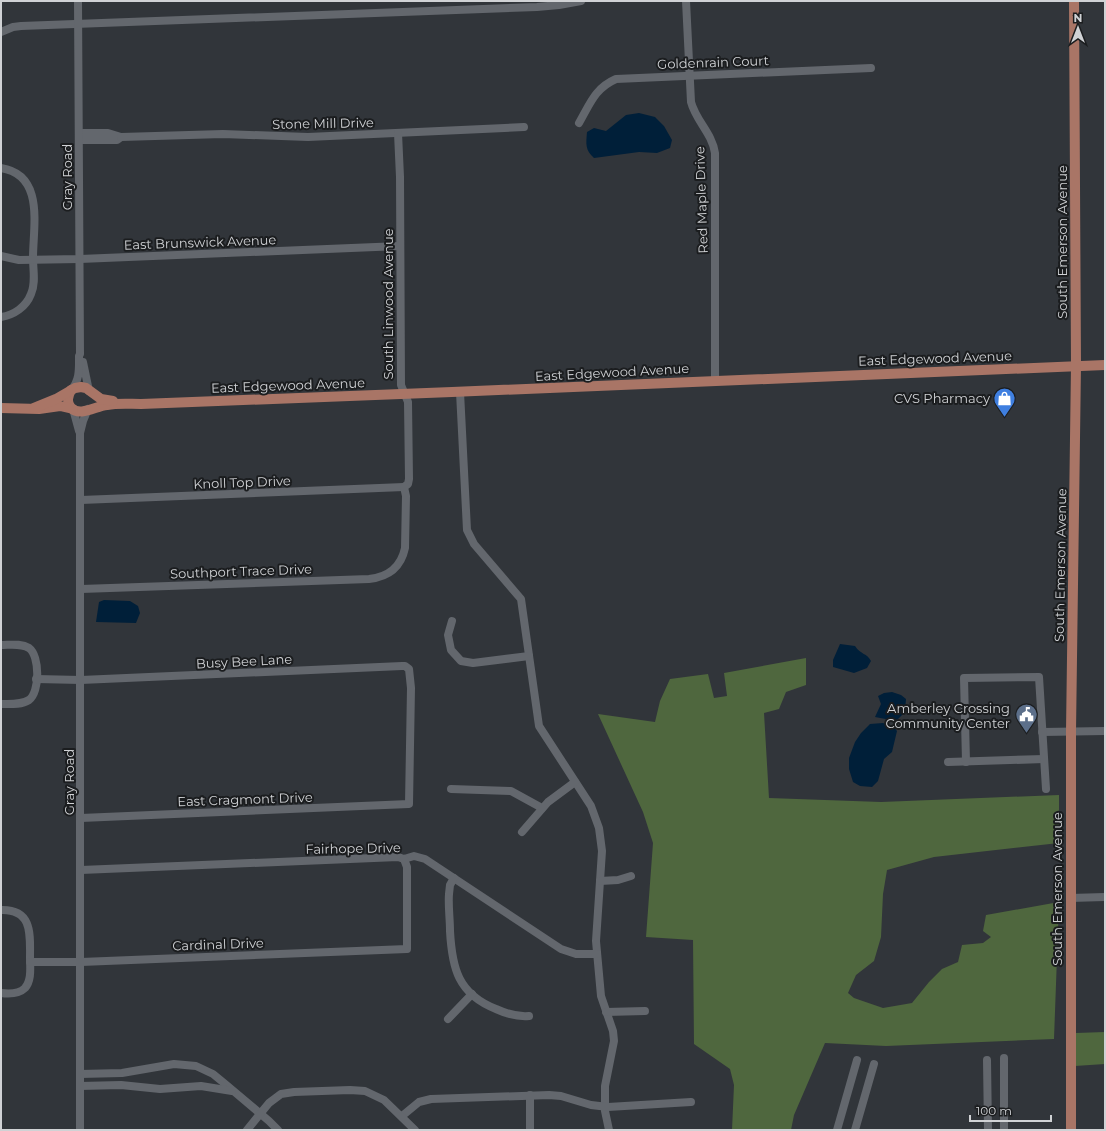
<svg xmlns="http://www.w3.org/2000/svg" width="1106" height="1131" font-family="Montserrat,sans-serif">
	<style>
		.green { fill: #4f673e }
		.water { fill: #001f39 }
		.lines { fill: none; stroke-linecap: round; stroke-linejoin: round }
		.minor { stroke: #63676d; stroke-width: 8 }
		.major { stroke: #a97566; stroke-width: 10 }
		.labels { text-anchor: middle; stroke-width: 4; stroke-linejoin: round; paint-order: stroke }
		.street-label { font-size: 13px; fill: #d0d2d5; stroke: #1b1d1f }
		.poi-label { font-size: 13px; fill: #d0d2d5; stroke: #1b1d1f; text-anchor: end }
	</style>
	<rect width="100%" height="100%" fill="#31353a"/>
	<!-- green -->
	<g class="green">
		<polygon points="806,658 806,685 786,692 779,709 764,713 769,798 881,802 1059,795 1059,843 934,857 887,870 883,894 881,937 874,961 856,975 848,993 854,998 883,1008 912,1003 929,982 942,969 958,962 962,945 983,943 991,937 983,931 986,915 1059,902 1054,1039 886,1046 825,1043 794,1115 791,1130 732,1130 734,1085 730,1069 694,1044 693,940 646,937 653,843 643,812 598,714 655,722 660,701 670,679 708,674 714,698 727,696 724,673"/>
		<polygon points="1105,1032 1105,1064 1075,1066 1076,1033"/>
	</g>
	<!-- water -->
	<g class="water">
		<path d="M639 113 655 117 664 126 672 140 670 148 657 153 639 152 594 158C585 150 586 144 587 132L594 128 606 131 626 115Z"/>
		<polygon points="104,600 130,601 138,606 140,613 136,623 96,622 99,602"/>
		<path d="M840 644 855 646C861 655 867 653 871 661L867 668 854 673 833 667V660Z"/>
		<polygon points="892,692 901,695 906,699 905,712 896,721 875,717 881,704 878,696 884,693"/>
		<polygon points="883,723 893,726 897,731 892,752 884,759 878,781 872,787 860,786 853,782 849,769 849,758 855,742 861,733 870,724"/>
	</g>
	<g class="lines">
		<!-- minor -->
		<g class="minor">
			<path d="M686 1 691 102C696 121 712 133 715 153V381"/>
			<polyline points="1,32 13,27 21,26 537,7 559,5 581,1"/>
			<path d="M579 123C590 104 595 88 616 79L871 68"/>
			<polyline points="79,133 108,133 121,137 117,140 79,140"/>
			<polyline points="121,137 223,134 308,137 524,127"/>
			<path d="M1 168C45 175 33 226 33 258 33 270 36 283 31 294 26 307 14 315 1 317"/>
			<polyline points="1,256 19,260 80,259 400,246"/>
			<polyline points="83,362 89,391"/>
			<path d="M71 390C80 380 79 369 79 356L80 354 78 1"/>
			<polyline points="460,392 467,530 474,544 521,599 539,726 591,806 599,828 602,851 596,941 601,996 613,1031 614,1041 605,1086 605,1111 609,1130"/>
			<polyline points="73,409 79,431"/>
			<polyline points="81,500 404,487"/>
			<path d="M81 589 369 579C388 577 401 567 405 548L406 496 404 487 408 484 409 479 408 402 401 385 400 177 398 133"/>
			<polyline points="452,621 448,635 451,650 461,661 473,663 529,656"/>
			<path d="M1 645C10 645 21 643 29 648 40 656 40 692 29 700 21 705 10 704 1 704"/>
			<polyline points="36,679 81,680 402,666 405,666 409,669 411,688 409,804 81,818"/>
			<polyline points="1042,732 1105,731"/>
			<polyline points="948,762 1044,759"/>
			<polyline points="966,762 964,678 1039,677 1046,789"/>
			<polyline points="451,789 511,791 542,808"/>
			<polyline points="522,832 548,802 575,782"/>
			<polyline points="81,870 398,857 404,859 414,856 425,859 561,949 576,954 597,954"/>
			<path d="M454 878 450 885 449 894C448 906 450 918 450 931 452 968 458 994 496 1009 507 1014 517 1017 529 1016"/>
			<polyline points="600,881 618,880 631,876"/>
			<polyline points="1070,898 1105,897"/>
			<path d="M1 910C33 909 30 935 30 958 30 967 32 980 25 988 19 994 9 994 1 993"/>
			<polyline points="30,962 81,962 407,949 407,867 404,859"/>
			<polyline points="606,1012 645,1011"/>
			<polyline points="448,1019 472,994"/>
			<polyline points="987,1060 988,1130"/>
			<polyline points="80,1074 122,1073 174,1064 196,1066 213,1074 224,1083 269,1121 278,1130"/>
			<polyline points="80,1086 121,1085 160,1089 201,1086 232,1091"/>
			<polyline points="530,1095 530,1130"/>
			<polyline points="402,1116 419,1102 431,1099 549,1095 561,1096 591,1105 608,1107 691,1102"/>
			<polyline points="80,1130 80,433 83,421 88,409"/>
			<polyline points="247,1130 269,1103 281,1094 294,1092 350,1090 365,1091 384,1100 415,1130"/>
			<polyline points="837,1130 857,1060"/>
			<polyline points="855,1130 874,1064"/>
			<polyline points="1004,1130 1004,1058"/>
		</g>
		<!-- major -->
		<g class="major">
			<path d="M71 390C68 396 66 402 71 408 80 417 96 406 107 405 118 403 129 404 141 404L452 392 1105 365"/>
			<polyline points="1,408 39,409 60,406 73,409"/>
			<polyline points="34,408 56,399 75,388 81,387 86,388 101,399 113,401"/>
			<polyline points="1071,1130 1071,731 1076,365 1074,1"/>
		</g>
	</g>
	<!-- icons -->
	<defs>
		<symbol id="shop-pin" viewBox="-11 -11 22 30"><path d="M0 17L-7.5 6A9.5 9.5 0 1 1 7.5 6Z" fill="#3f7fe0" stroke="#1b1d1f"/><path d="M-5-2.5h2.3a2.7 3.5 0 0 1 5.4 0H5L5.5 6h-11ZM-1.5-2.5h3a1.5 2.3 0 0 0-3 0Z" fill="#fff"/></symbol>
		<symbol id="civic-pin" viewBox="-11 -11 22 30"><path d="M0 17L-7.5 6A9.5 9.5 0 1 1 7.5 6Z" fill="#5c6f8a" stroke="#1b1d1f"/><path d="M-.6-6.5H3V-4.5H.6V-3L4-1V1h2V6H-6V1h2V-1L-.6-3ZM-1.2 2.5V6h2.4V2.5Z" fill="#fff"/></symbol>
	</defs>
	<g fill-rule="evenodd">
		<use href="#shop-pin" x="992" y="386" width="25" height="34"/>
		<use href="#civic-pin" x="1014" y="702" width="25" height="34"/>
	</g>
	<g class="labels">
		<!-- street labels -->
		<g class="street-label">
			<text transform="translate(713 62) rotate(-2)" y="5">Goldenrain Court</text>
			<text transform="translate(323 123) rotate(-1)" y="5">Stone Mill Drive</text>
			<text transform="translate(67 177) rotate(-90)" y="5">Gray Road</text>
			<text transform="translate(701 200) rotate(-92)" y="5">Red Maple Drive</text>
			<text transform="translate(200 242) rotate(-2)" y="5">East Brunswick Avenue</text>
			<text transform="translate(1062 242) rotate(-90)" y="5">South Emerson Avenue</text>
			<text transform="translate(388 304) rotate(-90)" y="5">South Linwood Avenue</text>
			<text transform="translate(935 358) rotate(-2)" y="5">East Edgewood Avenue</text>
			<text transform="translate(612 372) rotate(-3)" y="5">East Edgewood Avenue</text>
			<text transform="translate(288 385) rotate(-2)" y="5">East Edgewood Avenue</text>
			<text transform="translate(242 482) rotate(-2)" y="5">Knoll Top Drive</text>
			<text transform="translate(1060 565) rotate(-89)" y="5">South Emerson Avenue</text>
			<text transform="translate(241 571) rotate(-2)" y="5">Southport Trace Drive</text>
			<text transform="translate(244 661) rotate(-3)" y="5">Busy Bee Lane</text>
			<text transform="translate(69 782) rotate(-90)" y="5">Gray Road</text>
			<text transform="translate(245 799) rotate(-2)" y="5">East Cragmont Drive</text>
			<text transform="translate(353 848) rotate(-1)" y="5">Fairhope Drive</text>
			<text transform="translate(1057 889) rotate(-90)" y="5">South Emerson Avenue</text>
			<text transform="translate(218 944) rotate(-2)" y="5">Cardinal Drive</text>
		</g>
		<!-- poi labels -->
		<g class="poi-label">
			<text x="990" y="403">CVS Pharmacy</text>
			<text x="1010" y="713">Amberley Crossing<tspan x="1010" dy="15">Community Center</tspan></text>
		</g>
	</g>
	<!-- border -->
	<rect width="1106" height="1131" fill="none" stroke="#d0d2d5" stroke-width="4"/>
	<!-- north arrow -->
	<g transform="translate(1078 28)" stroke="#1b1d1f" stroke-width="3" paint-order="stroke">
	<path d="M0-3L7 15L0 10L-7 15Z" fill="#d0d2d5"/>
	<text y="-6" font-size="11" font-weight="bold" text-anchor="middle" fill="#d0d2d5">N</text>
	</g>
	<!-- scale -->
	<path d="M970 1115v6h81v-6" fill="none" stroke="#d0d2d5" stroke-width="2"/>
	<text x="976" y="1115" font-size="12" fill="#d0d2d5" stroke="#1b1d1f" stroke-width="3" paint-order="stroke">100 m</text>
</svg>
